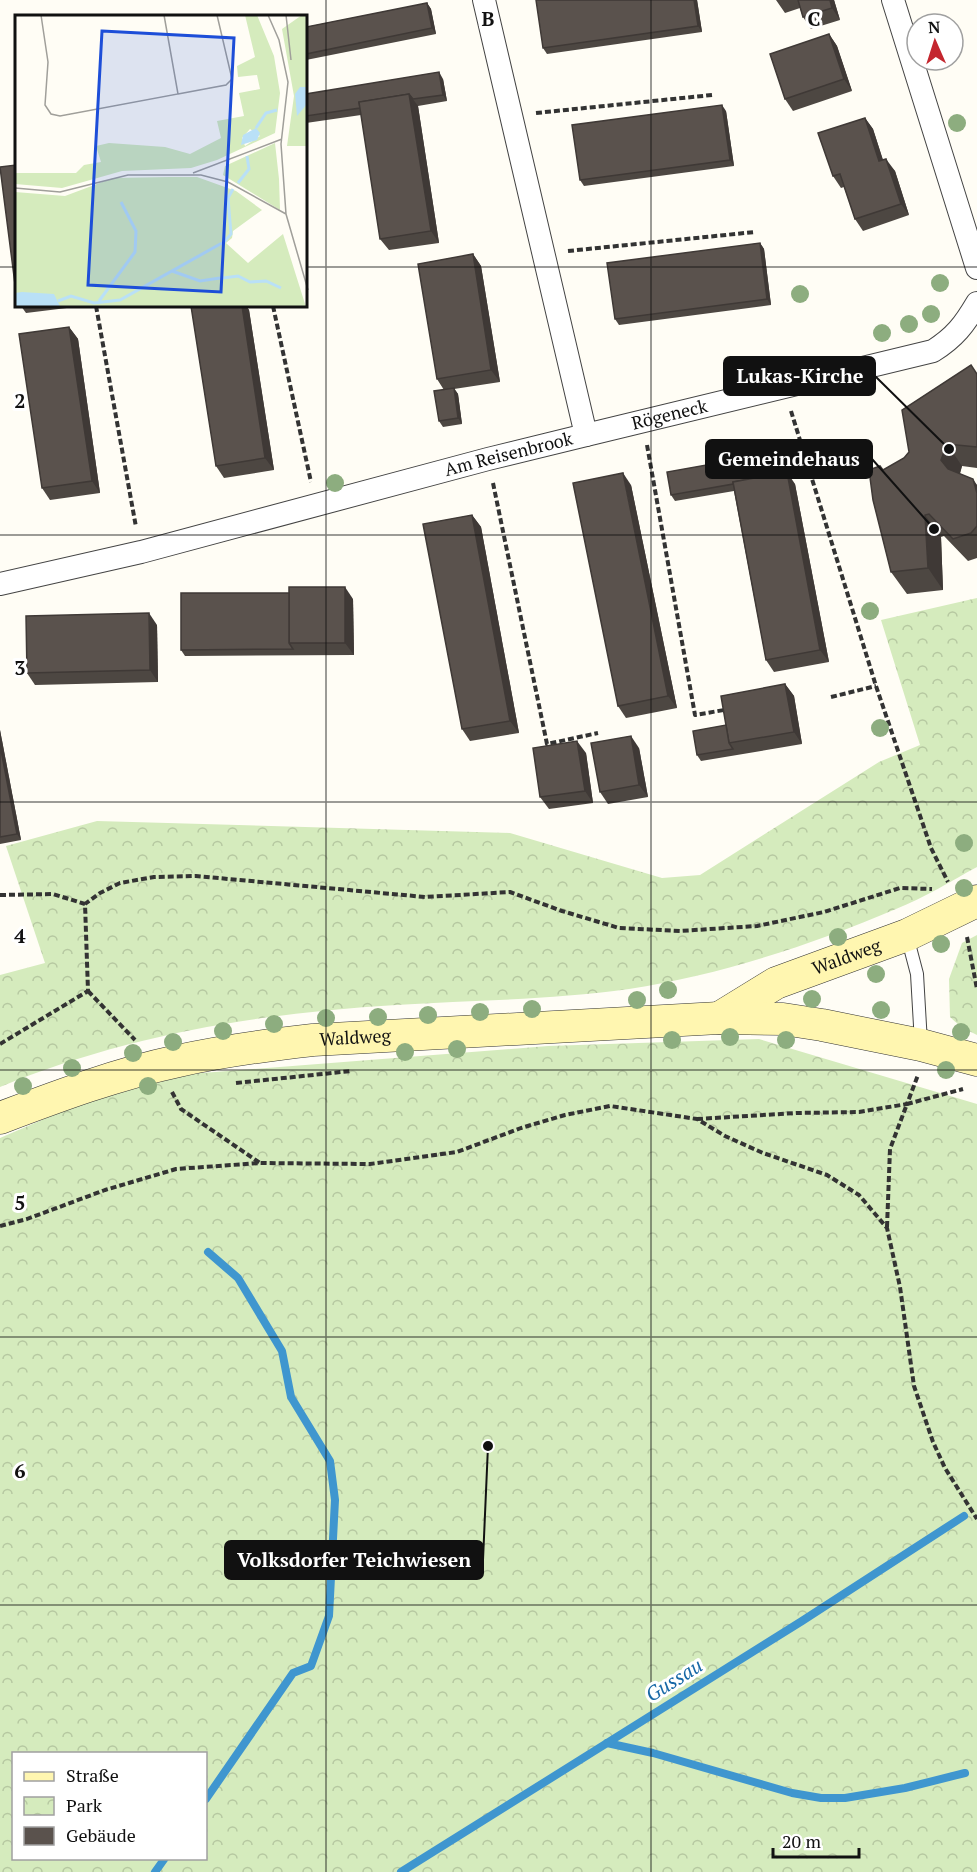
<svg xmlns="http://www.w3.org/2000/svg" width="977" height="1872" font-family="'PT Serif',serif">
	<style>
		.park { fill: url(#park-crowns); fill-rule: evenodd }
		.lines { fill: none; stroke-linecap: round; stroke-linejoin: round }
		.stream { stroke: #3f96cf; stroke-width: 8 }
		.lane-casing { stroke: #444; stroke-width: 14 }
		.street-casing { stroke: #444; stroke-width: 24 }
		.secondary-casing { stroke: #333; stroke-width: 33 }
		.path { stroke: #333; stroke-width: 4; stroke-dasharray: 6 3; stroke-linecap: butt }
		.lane { stroke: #fff; stroke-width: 12 }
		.street { stroke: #fff; stroke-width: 22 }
		.secondary { stroke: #fff6b0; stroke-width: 32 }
		.tree { fill: #8dad7f }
		.wall { fill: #4d4742 }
		.shaded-wall { fill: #3f3936 }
		.building { fill: #5a524d; stroke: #3f3936; stroke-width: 1.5 }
		.grid { fill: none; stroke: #111; stroke-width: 1.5; stroke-opacity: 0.55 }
		.labels { text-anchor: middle; stroke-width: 6; stroke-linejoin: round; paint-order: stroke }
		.street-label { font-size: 18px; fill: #111; stroke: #fff }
		.water-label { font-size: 20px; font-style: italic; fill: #1768a6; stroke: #fff }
		.inset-river { fill: none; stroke: #b9e0f7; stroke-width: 3 }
		.inset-road { fill: none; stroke: #a09f9a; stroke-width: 1.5 }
		.view { fill: #1d4ed8; fill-opacity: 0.15; stroke: #1d4ed8; stroke-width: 3 }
		.inset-edge { fill: none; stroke: #111; stroke-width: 3 }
		.grid-label { font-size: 20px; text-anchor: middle; font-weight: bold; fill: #111; stroke: #fff; stroke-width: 6; stroke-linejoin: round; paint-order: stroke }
		.leader { fill: none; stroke: #111; stroke-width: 2 }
		.callout-dot { fill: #111; stroke: #fff; stroke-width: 2 }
		.callout { fill: #111; stroke: #111; stroke-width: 2 }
		.callout-label { font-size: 20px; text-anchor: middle; font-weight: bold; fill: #fff }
	</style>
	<defs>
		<pattern id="park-crowns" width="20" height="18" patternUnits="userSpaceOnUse" patternTransform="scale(1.5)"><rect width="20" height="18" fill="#d5ebbd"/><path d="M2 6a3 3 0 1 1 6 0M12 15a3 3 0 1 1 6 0" fill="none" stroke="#b6c8a1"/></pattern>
	</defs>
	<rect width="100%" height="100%" fill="#fffdf5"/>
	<!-- park -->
	<g class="park">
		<path d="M977 598V867C951 881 924 898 896 909 811 945 720 975 629 989 552 1000 473 1000 396 1005 260 1013 126 1035 0 1087V975L45 963 6 846 97 821 510 833 662 878 700 875 879 762 920 745 881 620Z"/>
		<polygon points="977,935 977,1035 961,1027 950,1017 949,979 962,943"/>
		<path d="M759 1039 977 1104V1872H0V1138L139 1078 548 1046ZM14 1754H206V1858H14Z"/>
	</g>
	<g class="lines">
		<!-- stream -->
		<g class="stream">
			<polyline points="607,1743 653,1753 792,1793 821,1798 845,1798 905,1788 965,1773"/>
			<polyline points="206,1799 293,1673 311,1666 329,1616 335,1500 330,1461 291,1397 282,1351 238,1278 208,1252"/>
			<polyline points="155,1872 165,1858"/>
			<polyline points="401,1872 802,1621 964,1516"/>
		</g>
		<defs>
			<polyline id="lane" points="907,936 917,974 921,1043"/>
			<g id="street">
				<polyline points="893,0 977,268"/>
				<path id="s1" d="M586 435 933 351C955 337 964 325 977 303"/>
				<path id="s2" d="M0 584 141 552 488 459 586 435 484 0"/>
			</g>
			<g id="secondary">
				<path id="s3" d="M719 1018 776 983 907 935 977 901"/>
				<path id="s4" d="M0 1118C58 1096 117 1074 178 1061 223 1051 268 1045 313 1040L719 1018 783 1019 822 1025 921 1045 977 1060"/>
			</g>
		</defs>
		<!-- lane casing -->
		<use href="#lane" class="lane-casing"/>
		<!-- street casing -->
		<use href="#street" class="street-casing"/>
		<!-- secondary casing -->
		<use href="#secondary" class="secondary-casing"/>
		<!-- path -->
		<g class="path">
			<polyline points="536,113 712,95"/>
			<polyline points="568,251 755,232"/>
			<polyline points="96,306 136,527"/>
			<polyline points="273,306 311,482"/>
			<polyline points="791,411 876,686 931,848 948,882"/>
			<polyline points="647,445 695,715 724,710"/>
			<polyline points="493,483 547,744 598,733"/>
			<polyline points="831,697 876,686"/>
			<polyline points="0,895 53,894 85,904"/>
			<polyline points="967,937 977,989"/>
			<polyline points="88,991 135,1040"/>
			<polyline points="0,1044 88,991 85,904 100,893 120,883 154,877 196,876 425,897 510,892 562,911 619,928 680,931 757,926 824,912 900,888 932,889"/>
			<polyline points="236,1083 351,1071"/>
			<polyline points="172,1092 181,1109 260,1163"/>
			<polyline points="697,1119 797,1113 859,1112 907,1104 918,1075"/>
			<polyline points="0,1226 27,1219 105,1190 176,1169 260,1163 370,1164 457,1152 521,1128 565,1115 610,1106 697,1119 725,1136 763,1153 827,1175 859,1195 887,1228 900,1287 914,1386 933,1442 945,1468 977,1519"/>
			<polyline points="887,1227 890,1149 907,1104 963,1089"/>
		</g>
		<!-- lane -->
		<use href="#lane" class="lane"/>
		<!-- street -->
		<use href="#street" class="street"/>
		<!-- secondary -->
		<use href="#secondary" class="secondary"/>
	</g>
	<!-- trees -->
	<g class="tree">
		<circle cx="957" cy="123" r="9"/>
		<circle cx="940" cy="283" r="9"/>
		<circle cx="800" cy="294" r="9"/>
		<circle cx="931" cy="314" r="9"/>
		<circle cx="909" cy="324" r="9"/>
		<circle cx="882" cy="333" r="9"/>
		<circle cx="335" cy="483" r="9"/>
		<circle cx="870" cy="611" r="9"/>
		<circle cx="880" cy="728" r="9"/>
		<circle cx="964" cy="843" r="9"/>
		<circle cx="964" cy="888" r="9"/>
		<circle cx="838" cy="937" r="9"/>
		<circle cx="941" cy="944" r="9"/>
		<circle cx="876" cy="974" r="9"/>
		<circle cx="668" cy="990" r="9"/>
		<circle cx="812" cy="999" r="9"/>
		<circle cx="637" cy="1000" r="9"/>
		<circle cx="532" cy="1009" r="9"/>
		<circle cx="881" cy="1010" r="9"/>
		<circle cx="480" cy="1012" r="9"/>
		<circle cx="428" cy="1015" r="9"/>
		<circle cx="378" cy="1017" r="9"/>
		<circle cx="326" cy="1018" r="9"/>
		<circle cx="274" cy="1024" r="9"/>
		<circle cx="223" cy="1031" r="9"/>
		<circle cx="961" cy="1032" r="9"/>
		<circle cx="730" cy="1037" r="9"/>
		<circle cx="672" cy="1040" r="9"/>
		<circle cx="786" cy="1040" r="9"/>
		<circle cx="173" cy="1042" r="9"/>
		<circle cx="457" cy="1049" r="9"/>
		<circle cx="405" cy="1052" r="9"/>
		<circle cx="133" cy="1053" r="9"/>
		<circle cx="72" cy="1068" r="9"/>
		<circle cx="946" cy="1070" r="9"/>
		<circle cx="23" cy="1086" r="9"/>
		<circle cx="148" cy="1086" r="9"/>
	</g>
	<!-- wall -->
	<g class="wall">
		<polygon points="697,0 702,32 547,54 543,48"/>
		<polygon points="776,0 834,0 840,20 811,29 803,17 800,8 785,13"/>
		<polygon points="427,3 431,9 436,34 306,60 306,27"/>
		<polygon points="829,34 837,46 852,91 793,111 785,99"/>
		<polygon points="443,79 447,101 418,106 439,243 389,250 380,239 361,115 306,123 306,94"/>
		<polygon points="726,111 734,166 584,186 580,180"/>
		<polygon points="865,118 873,129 883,160 895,171 909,215 863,231 855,219 844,187 841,188 833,176"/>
		<polygon points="760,243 764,249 771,305 619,325 615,319"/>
		<polygon points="473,254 481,266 500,382 454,389 458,394 462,424 443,427 439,421 444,390 437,379"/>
		<polygon points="21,306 75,306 75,307 26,313"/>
		<polygon points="191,306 246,306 249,310 274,470 224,478 216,466"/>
		<polygon points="69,327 78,339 100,493 50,500 42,488"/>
		<polygon points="977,374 977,468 962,466 960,474 977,485 977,558 968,561 944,536 941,537 943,590 907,594 891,572 883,470 904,458"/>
		<polygon points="768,454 773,460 775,474 795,484 829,662 774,672 766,660 734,491 675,501 671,495"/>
		<polygon points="631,485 677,708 626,718 618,706"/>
		<polygon points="472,515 481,527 519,733 470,741 462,729"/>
		<polygon points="353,599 354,655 185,656 181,650"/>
		<polygon points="157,625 158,682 35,685 27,673"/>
		<polygon points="785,684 794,696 802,744 701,761 697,755 726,725"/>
		<polygon points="0,730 21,840 0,844"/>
		<polygon points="639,748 648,797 608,804 600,792"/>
		<polygon points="586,753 593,803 549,809 540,797"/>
	</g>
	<!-- shaded-wall -->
	<g class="shaded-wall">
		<polygon points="694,0 697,0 702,32 698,26"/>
		<polygon points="830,0 834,0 840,20 832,8"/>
		<polygon points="427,3 431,9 436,34 432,28"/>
		<polygon points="829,34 837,46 852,91 844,79"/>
		<polygon points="439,72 443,79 447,101 443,95"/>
		<polygon points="409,94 418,106 439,243 431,231"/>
		<polygon points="722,105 726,111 734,166 730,160"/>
		<polygon points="865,118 873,129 887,173 879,161"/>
		<polygon points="886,159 895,171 909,215 901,204"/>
		<polygon points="760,243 764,249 771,305 767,299"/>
		<polygon points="473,254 481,266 500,382 491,370"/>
		<polygon points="242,306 246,306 249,310 274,470 265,458"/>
		<polygon points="69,327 78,339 100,493 92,481"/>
		<polygon points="454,388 458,394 462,424 458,418"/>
		<polygon points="947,444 962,466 957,482 941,460"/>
		<polygon points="768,454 773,460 777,484 773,478"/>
		<polygon points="787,472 795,484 829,662 820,650"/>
		<polygon points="623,473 631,485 677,708 668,696"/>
		<polygon points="973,479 977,485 977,493"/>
		<polygon points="472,515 481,527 519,733 510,721"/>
		<polygon points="925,515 941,537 943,590 928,568"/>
		<polygon points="345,587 353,599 354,655 345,643"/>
		<polygon points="149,613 157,625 158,682 150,670"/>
		<polygon points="785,684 794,696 802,744 794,732"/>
		<polygon points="0,730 21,840 17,834 0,745"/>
		<polygon points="631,736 639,748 648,797 639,785"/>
		<polygon points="577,741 586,753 593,803 585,791"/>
	</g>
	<!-- building -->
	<g class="building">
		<polygon points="536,0 694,0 698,26 543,48"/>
		<polygon points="798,0 830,0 832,8 803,17"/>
		<polygon points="427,3 432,28 306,54 306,27"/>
		<polygon points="829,34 844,79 785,99 770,54"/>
		<polygon points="439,72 443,95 413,99 409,94 359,102 360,108 306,116 306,94"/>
		<polygon points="409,94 431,231 380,239 359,102"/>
		<polygon points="722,105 730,160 580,180 572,125"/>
		<polygon points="865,118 879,161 886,159 901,204 855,219 840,174 833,176 818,133"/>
		<polygon points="16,165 16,292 0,167"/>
		<polygon points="760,243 767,299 615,319 607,263"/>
		<polygon points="473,254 491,370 437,379 418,264"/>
		<polygon points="191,306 242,306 265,458 216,466"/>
		<polygon points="69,327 92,481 42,488 19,334"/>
		<polygon points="971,365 977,374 977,447 947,444 941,460 948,469 973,479 977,493 977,526 971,533 953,539 929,514 925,515 928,568 891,572 873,500 869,470 880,466 883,470 904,458 909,452 902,410"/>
		<polygon points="454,388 458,418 439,421 434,391"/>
		<polygon points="768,454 772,475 733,482 733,484 671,495 667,472"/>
		<polygon points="787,472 820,650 766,660 733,482"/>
		<polygon points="623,473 668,696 618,706 573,483"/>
		<polygon points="472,515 510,721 462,729 423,524"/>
		<rect x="289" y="587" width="56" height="56"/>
		<polygon points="181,593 289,593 289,643 293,649 181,650"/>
		<polygon points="149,613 150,670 27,673 26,616"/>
		<polygon points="785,684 794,732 729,743 721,696"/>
		<polygon points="726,725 729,743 733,749 697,755 693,731"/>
		<polygon points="631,736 639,785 600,792 591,743"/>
		<polygon points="577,741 585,791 540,797 533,748"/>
		<polygon points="0,745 17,834 0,837"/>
	</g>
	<!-- grid -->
	<path class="grid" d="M326 0V1872M651 0V1872M0 267H16M306 267H977M0 535H977M0 802H977M0 1070H977M0 1337H977M0 1605H977"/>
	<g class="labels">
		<!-- street labels -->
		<g class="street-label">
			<text dy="6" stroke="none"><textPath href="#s1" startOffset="86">Rögeneck</textPath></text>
			<text dy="6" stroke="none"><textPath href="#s2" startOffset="525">Am Reisenbrook</textPath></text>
			<text dy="6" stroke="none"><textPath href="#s3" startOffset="142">Waldweg</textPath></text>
			<text dy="6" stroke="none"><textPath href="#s4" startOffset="366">Waldweg</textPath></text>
		</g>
		<!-- water labels -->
		<g class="water-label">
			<text transform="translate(674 1680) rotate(-32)" y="7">Gussau</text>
		</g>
	</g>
	<!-- overview -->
	<g transform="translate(15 15)">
		<rect width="292" height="292" fill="#fffdf5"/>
		<path d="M230 0H242L259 41 265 78 260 118 202 145 176 153 107 156 47 173 0 169V158H61L69 150 86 147 81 131 94 128 150 132 175 139 206 123 202 106 229 101 224 78 245 74 242 60 223 62 222 51 240 42ZM235 114 245 121 230 131 227 123ZM287 0H292V131H272L279 81 267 14ZM260 128 264 164 265 195 208 160 210 151ZM154 162H182L221 176 247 195 218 216 217 223 211 228 233 248 268 219 291 292H0V177L50 181 98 163Z" fill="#d5ebbd" fill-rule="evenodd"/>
		<path d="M285 72H292V89L282 101 280 79ZM241 113 245 118 242 125 226 130 228 120ZM7 277 39 279 45 291 0 292V278Z" fill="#b9e0f7"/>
		<path class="inset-river" d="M241 113 251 98 262 95M223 168 234 154 232 141M209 227 216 219 213 183 218 174M157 256 185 266 205 263M208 263 223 261 235 267 251 266 266 273M43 286 56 281 79 288 105 285 207 228M84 286 120 237 121 216 106 187"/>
		<path class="inset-road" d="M26 0 33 47 30 90 36 99 45 101 163 79 149 0M253 0 264 25 273 67 266 129 271 199 293 275M271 0 276 45M163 79 211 70 217 64 202 0M178 158 267 124M0 173 45 177 113 160H186L213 167 271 199"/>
		<path class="view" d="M87 16 219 23 206 277 73 270Z"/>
		<rect width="292" height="292" class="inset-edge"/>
	</g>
	<g class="grid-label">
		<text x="488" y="26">B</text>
		<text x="814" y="26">C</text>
		<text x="20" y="408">2</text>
		<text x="20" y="675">3</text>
		<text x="20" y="943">4</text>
		<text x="20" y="1210">5</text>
		<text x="20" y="1478">6</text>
	</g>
	<!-- callouts -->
	<path class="leader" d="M949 449L875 376M934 529L872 459M488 1446L483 1560"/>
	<g class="callout-dot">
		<circle cx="949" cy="449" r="6"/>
		<circle cx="934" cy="529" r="6"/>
		<circle cx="488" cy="1446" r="6"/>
	</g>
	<g class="callout">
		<rect x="724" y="357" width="151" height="38" rx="6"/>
		<rect x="706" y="440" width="166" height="38" rx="6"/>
		<rect x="225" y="1541" width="258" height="38" rx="6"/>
	</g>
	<g class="callout-label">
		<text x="800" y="383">Lukas-Kirche</text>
		<text x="789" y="466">Gemeindehaus</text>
		<text x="354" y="1567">Volksdorfer Teichwiesen</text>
	</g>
	<!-- legend -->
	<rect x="12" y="1752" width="195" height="108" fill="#ffffff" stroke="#a0a0a0" stroke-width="1.5"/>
	<rect x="24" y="1772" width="30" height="9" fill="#fff6b0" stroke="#a0a0a0" stroke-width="1.5"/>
	<text x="66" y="1782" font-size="18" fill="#111111">Straße</text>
	<rect x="24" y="1797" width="30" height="18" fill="url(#park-crowns)" stroke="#a0a0a0" stroke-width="1.5"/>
	<text x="66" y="1812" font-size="18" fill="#111111">Park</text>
	<rect x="24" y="1827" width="30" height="18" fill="#5a524d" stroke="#a0a0a0" stroke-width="1.5"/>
	<text x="66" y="1842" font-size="18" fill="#111111">Gebäude</text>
	<!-- north arrow -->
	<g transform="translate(935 42) rotate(357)"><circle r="28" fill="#ffffff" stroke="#a0a0a0" stroke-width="1.5"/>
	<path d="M0-4.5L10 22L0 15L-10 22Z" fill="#c4262e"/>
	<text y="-9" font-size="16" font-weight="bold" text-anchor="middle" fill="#111111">N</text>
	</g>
	<!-- scale -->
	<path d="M773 1848v9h86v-9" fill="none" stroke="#111111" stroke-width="3"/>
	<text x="782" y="1848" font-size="18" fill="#111111" stroke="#ffffff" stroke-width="4.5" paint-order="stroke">20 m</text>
</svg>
